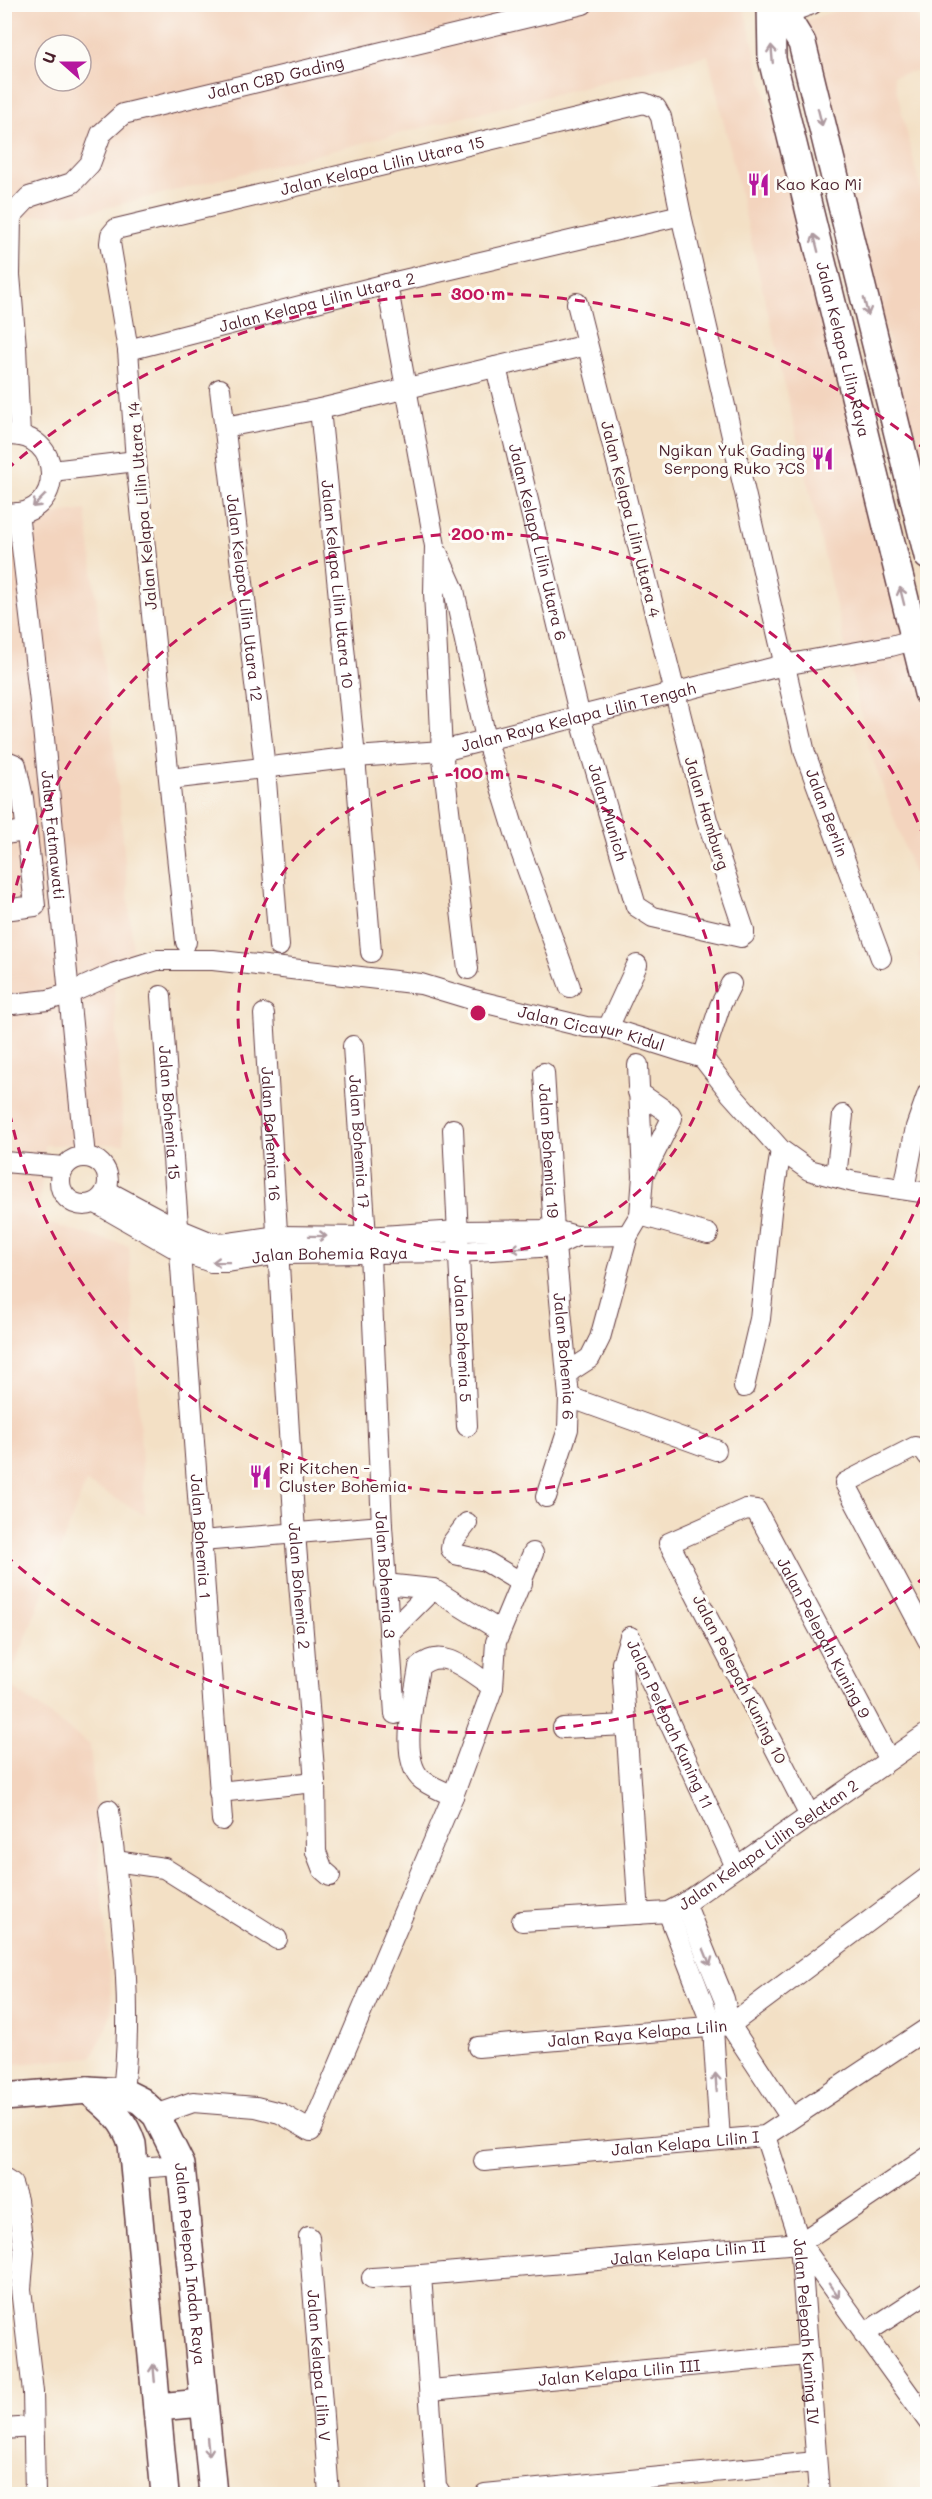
<svg xmlns="http://www.w3.org/2000/svg" width="932" height="2499" font-family="Mali,sans-serif">
	<style>
		.built { fill: #f3d4be; fill-rule: evenodd }
		.lines { fill: none; stroke-linecap: round; stroke-linejoin: round }
		.street-casing { stroke: #633c42; stroke-width: 22 }
		.secondary-casing { stroke: #633c42; stroke-width: 30 }
		.street { stroke: #fff; stroke-width: 20 }
		.secondary { stroke: #fff; stroke-width: 27 }
		.oneway { stroke: #ae9aa0 }
		.ring { fill: none; stroke: #c2185b; stroke-width: 3; stroke-dasharray: 10 8 }
		.labels { text-anchor: middle; stroke-width: 6; stroke-linejoin: round; paint-order: stroke }
		.street-label { font-size: 16px; fill: #4a1f2b; stroke: #fdfcf7 }
		.poi-label { font-size: 16px; fill: #4a1f2b; stroke: #fdfcf7; text-anchor: start }
		.centre { fill: #c2185b; stroke: #fdfcf7; stroke-width: 3 }
		.ring-label { font-size: 18px; text-anchor: middle; font-weight: bold; fill: #c2185b; stroke: #fdfcf7; stroke-width: 6; stroke-linejoin: round; paint-order: stroke }
	</style>
	<rect width="100%" height="100%" fill="#fdfcf7"/>
	<filter id="ink" filterUnits="userSpaceOnUse"><feTurbulence type="fractalNoise" baseFrequency=".0167" numOctaves="2"/><feDisplacementMap in="SourceGraphic" scale="12" xChannelSelector="R" yChannelSelector="G"/><feConvolveMatrix kernelMatrix="1 2 1 2 8 2 1 2 1" color-interpolation-filters="sRGB"/></filter>
	<filter id="wash" filterUnits="userSpaceOnUse"><feTurbulence type="fractalNoise" baseFrequency=".008" numOctaves="4" result="noise"/><feDisplacementMap in="SourceGraphic" scale="24" xChannelSelector="R" yChannelSelector="G"/><feGaussianBlur stdDeviation="1.35" result="paint"/><feColorMatrix in="noise" values="0 0 0 0 0 0 0 0 0 0 0 0 0 0 0 0 0 1.4 0 .05"/><feComposite in="paint" operator="in"/></filter>
	<g filter="url(#wash)">
		<rect width="100%" height="100%" fill="#f3e0c5"/>
		<!-- built -->
		<g class="built">
			<path d="M5 5H743L901 622 927 709V911L869 748 708 55 90 212 5 218ZM45 45H81V81H45Z"/>
			<polygon points="854,5 914,5 927,52 927,68 893,76 927,215 927,492 805,21"/>
			<polygon points="86,510 118,786 134,961 113,972 124,1144 45,1145 38,1221 129,1246 145,1515 86,1482 8,1684 90,1745 112,2007 108,2025 92,2057 5,2065 5,521"/>
			<polygon points="927,951 927,968 921,970 918,953"/>
		</g>
	</g>
	<g filter="url(#ink)">
		<g class="lines">
			<defs>
				<g id="street">
					<polyline points="772,18 812,4"/>
					<path id="s1" d="M11 216 29 197 72 183 90 164 101 134 123 114 583 4"/>
					<polyline points="11,216 10,275 16,347 20,436"/>
					<polyline points="387,284 435,546 434,593 442,751 468,969"/>
					<path id="s2" d="M128 350 387 284 681 215"/>
					<path id="s3" d="M496 367 580 717 636 906 653 917 741 937 744 935V930L707 820 577 303"/>
					<path id="s4" d="M220 389 265 768 279 946"/>
					<path id="s5" d="M320 409 355 757 371 952"/>
					<polyline points="225,427 320,409 587,345"/>
					<path d="M4 436C66 427 67 521 5 513"/>
					<polyline points="52,471 136,461"/>
					<path id="s6" d="M18 513 43 728 85 1157"/>
					<polyline points="437,552 454,590 486,739 521,852 570,987"/>
					<polyline points="4,760 16,765 23,798 35,906 4,910"/>
					<path id="s7" d="M170 779 355 757 442 751 784 665 891 646 913 640"/>
					<polyline points="4,834 26,831"/>
					<path id="s8" d="M186 942 136 461 128 350 110 243 111 235 116 229 644 103 656 108 661 117 681 215 805 753 881 958"/>
					<path id="s9" d="M161 996 222 1820"/>
					<path id="s10" d="M4 1005 48 1000 68 994 115 973 157 960H213L421 984 474 1000 586 1027 608 1028 703 1058 731 1094 781 1150 809 1170 854 1182 928 1193"/>
					<path id="s11" d="M264 1014 295 1533 315 1782 316 1852 323 1870 330 1876"/>
					<polyline points="608,1028 637,965"/>
					<path id="s12" d="M353 1046 366 1237 370 1253 382 1526 395 1714"/>
					<polyline points="703,1058 720,1006 731,984"/>
					<path id="s13" d="M544 1073 555 1246 569 1397 568 1429 546 1497"/>
					<polyline points="638,1092 670,1114 672,1118 643,1176"/>
					<path id="s14" d="M453 1129 467 1426"/>
					<circle cx="84" cy="1181" r="24"/>
					<polyline points="4,1162 64,1167"/>
					<polyline points="836,1177 843,1115"/>
					<polyline points="904,1189 916,1127 928,1093"/>
					<polyline points="107,1191 178,1229 207,1241 222,1244 278,1236 366,1237 458,1231 555,1230 576,1236 628,1235"/>
					<path id="s15" d="M96 1203 180 1251 211 1262H226L279 1254 459 1252 555 1246 576 1236"/>
					<polyline points="640,1215 708,1234"/>
					<polyline points="567,1373 590,1358 600,1338 628,1235 640,1215 643,1176 638,1065"/>
					<polyline points="744,1387 760,1319 771,1212 781,1150"/>
					<polyline points="569,1397 716,1450"/>
					<polyline points="928,1456 924,1450 915,1447 845,1483 928,1640"/>
					<polyline points="467,1523 452,1543 451,1549 455,1554 485,1561 522,1583"/>
					<polyline points="201,1541 382,1526"/>
					<polyline points="385,1584 433,1589 494,1627"/>
					<polyline points="389,1633 433,1589"/>
					<polyline points="630,1637 622,1663 639,1914"/>
					<path id="s16" d="M630 1637 736 1867"/>
					<polyline points="563,1728 626,1725"/>
					<polyline points="219,1792 315,1782"/>
					<polyline points="453,1796 493,1687"/>
					<path d="M109 1810C120 1907 136 2008 121 2105"/>
					<path id="s17" d="M810 1816 669 1543 746 1509 756 1510 889 1760"/>
					<polyline points="115,1861 164,1868 277,1939"/>
					<polyline points="685,1903 724,1999 730,2025 791,2118"/>
					<polyline points="668,1912 713,2028 720,2140"/>
					<path id="s18" d="M522 1921 668 1912 685 1903 928 1733"/>
					<path id="s19" d="M478 2047 730 2025 928 1877"/>
					<path d="M156 2115 193 2102 256 2107 280 2113 311 2131 453 1796C444 1791 428 1786 420 1778 399 1756 415 1695 419 1667 443 1644 470 1673 493 1687L496 1642 533 1553"/>
					<path id="s20" d="M765 2136 800 2243 819 2494"/>
					<path id="s21" d="M484 2161 765 2136 928 2028"/>
					<polyline points="136,2168 181,2165"/>
					<polyline points="4,2179 12,2184 17,2200 24,2252 21,2289 33,2392 35,2494"/>
					<path id="s22" d="M309 2237 329 2494"/>
					<polyline points="800,2243 928,2421"/>
					<polyline points="372,2278 421,2275"/>
					<polyline points="864,2334 928,2292"/>
					<path id="s23" d="M431 2390 807 2355"/>
					<polyline points="4,2429 33,2427"/>
					<path id="s24" d="M441 2494 436 2486 421 2275 800 2243 928 2157"/>
					<polyline points="485,2494 816,2462"/>
				</g>
				<g id="secondary">
					<path id="s25" d="M771 4 772 59 928 693"/>
					<polyline points="778,4 802,43 928,556"/>
					<path d="M88 2090C108 2107 124 2118 132 2144L165 2494"/>
					<path id="s26" d="M4 2097 88 2090 123 2092 141 2101 156 2115 181 2165 213 2494"/>
					<polyline points="157,2407 203,2403"/>
				</g>
			</defs>
			<!-- street casing -->
			<use href="#street" class="street-casing"/>
			<!-- secondary casing -->
			<use href="#secondary" class="secondary-casing"/>
			<!-- street -->
			<use href="#street" class="street"/>
			<!-- secondary -->
			<use href="#secondary" class="secondary"/>
		</g>
		<!-- one-way arrows -->
		<defs><path id="oneway-shaft" d="M-6 0H5M1.5-3L5.5 0L1.5 3" fill="none" stroke-width="1.6" stroke-linecap="round" stroke-linejoin="round" transform="scale(1.5)"/></defs>
		<g class="oneway">
			<use href="#oneway-shaft" transform="translate(772 54) rotate(-95)"/>
			<use href="#oneway-shaft" transform="translate(820 117) rotate(76)"/>
			<use href="#oneway-shaft" transform="translate(816 243) rotate(-104)"/>
			<use href="#oneway-shaft" transform="translate(866 307) rotate(76)"/>
			<use href="#oneway-shaft" transform="translate(39 501) rotate(135)"/>
			<use href="#oneway-shaft" transform="translate(902 596) rotate(-104)"/>
			<use href="#oneway-shaft" transform="translate(318 1236) rotate(1)"/>
			<use href="#oneway-shaft" transform="translate(520 1248) rotate(177)"/>
			<use href="#oneway-shaft" transform="translate(221 1262) rotate(-179)"/>
			<use href="#oneway-shaft" transform="translate(707 1957) rotate(68)"/>
			<use href="#oneway-shaft" transform="translate(716 2082) rotate(-94)"/>
			<use href="#oneway-shaft" transform="translate(834 2291) rotate(55)"/>
			<use href="#oneway-shaft" transform="translate(154 2373) rotate(-95)"/>
			<use href="#oneway-shaft" transform="translate(208 2447) rotate(84)"/>
		</g>
	</g>
	<!-- distance rings -->
	<g class="ring">
		<circle cx="478" cy="1013" r="240"/>
		<path d="M927 1181A479 479 0 0 1 5 1088M5 938A479 479 0 0 1 927 845"/>
		<path d="M926 1576A719 719 0 0 1 6 1556M6 470A719 719 0 0 1 926 450"/>
	</g>
	<!-- icons -->
	<defs>
		<symbol id="restaurant-bare" viewBox="-9 -9 18 18"><path d="M-5-6h1v4h1v-4h1v4h1v-4h1v5L-1.5 .5V6h-2V.5L-5-1ZM5-6V6H3V1.5H1.5Q1.5-4 5-6Z" fill="#b5179e" stroke="#fdfcf7" stroke-width="2.5" paint-order="stroke"/></symbol>
	</defs>
	<g fill-rule="evenodd">
		<use href="#restaurant-bare" x="742" y="168" width="33" height="33"/>
		<use href="#restaurant-bare" x="806" y="442" width="33" height="33"/>
		<use href="#restaurant-bare" x="244" y="1460" width="33" height="33"/>
	</g>
	<g class="labels">
		<!-- street labels -->
		<g class="street-label">
			<text dy="6" stroke="none"><textPath href="#s1" startOffset="316">Jalan CBD Gading</textPath></text>
			<text dy="6" stroke="none"><textPath href="#s8" startOffset="993">Jalan Kelapa Lilin Utara 15</textPath></text>
			<text dy="6" stroke="none"><textPath href="#s2" startOffset="195">Jalan Kelapa Lilin Utara 2</textPath></text>
			<text dy="6" stroke="none"><textPath href="#s25" startOffset="354">Jalan Kelapa Lilin Raya</textPath></text>
			<text transform="translate(142 506) rotate(-95)" y="6">Jalan Kelapa Lilin Utara 14</text>
			<text transform="translate(631 519) rotate(76)" y="6">Jalan Kelapa Lilin Utara 4</text>
			<text dy="6" stroke="none"><textPath href="#s3" startOffset="180">Jalan Kelapa Lilin Utara 6</textPath></text>
			<text dy="6" stroke="none"><textPath href="#s5" startOffset="176">Jalan Kelapa Lilin Utara 10</textPath></text>
			<text dy="6" stroke="none"><textPath href="#s4" startOffset="210">Jalan Kelapa Lilin Utara 12</textPath></text>
			<text dy="6" stroke="none"><textPath href="#s7" startOffset="414">Jalan Raya Kelapa Lilin Tengah</textPath></text>
			<text dy="6" stroke="none"><textPath href="#s3" startOffset="459">Jalan Munich</textPath></text>
			<text transform="translate(707 813) rotate(73)" y="6">Jalan Hamburg</text>
			<text dy="6" stroke="none"><textPath href="#s8" startOffset="2001">Jalan Berlin</textPath></text>
			<text dy="6" stroke="none"><textPath href="#s6" startOffset="324">Jalan Fatmawati</textPath></text>
			<text dy="6" stroke="none"><textPath href="#s10" startOffset="602">Jalan Cicayur Kidul</textPath></text>
			<text dy="6" stroke="none"><textPath href="#s9" startOffset="117">Jalan Bohemia 15</textPath></text>
			<text dy="6" stroke="none"><textPath href="#s11" startOffset="120">Jalan Bohemia 16</textPath></text>
			<text dy="6" stroke="none"><textPath href="#s12" startOffset="96">Jalan Bohemia 17</textPath></text>
			<text dy="6" stroke="none"><textPath href="#s13" startOffset="78">Jalan Bohemia 19</textPath></text>
			<text dy="6" stroke="none"><textPath href="#s15" startOffset="249">Jalan Bohemia Raya</textPath></text>
			<text dy="6" stroke="none"><textPath href="#s14" startOffset="210">Jalan Bohemia 5</textPath></text>
			<text dy="6" stroke="none"><textPath href="#s13" startOffset="284">Jalan Bohemia 6</textPath></text>
			<text dy="6" stroke="none"><textPath href="#s9" startOffset="542">Jalan Bohemia 1</textPath></text>
			<text dy="6" stroke="none"><textPath href="#s12" startOffset="530">Jalan Bohemia 3</textPath></text>
			<text dy="6" stroke="none"><textPath href="#s11" startOffset="573">Jalan Bohemia 2</textPath></text>
			<text dy="6" stroke="none"><textPath href="#s17" startOffset="546">Jalan Pelepah Kuning 9</textPath></text>
			<text transform="translate(740 1679) rotate(63)" y="6">Jalan Pelepah Kuning 10</text>
			<text dy="6" stroke="none"><textPath href="#s16" startOffset="96">Jalan Pelepah Kuning 11</textPath></text>
			<text dy="6" stroke="none"><textPath href="#s18" startOffset="267">Jalan Kelapa Lilin Selatan 2</textPath></text>
			<text dy="6" stroke="none"><textPath href="#s19" startOffset="160">Jalan Raya Kelapa Lilin</textPath></text>
			<text dy="6" stroke="none"><textPath href="#s21" startOffset="202">Jalan Kelapa Lilin I</textPath></text>
			<text dy="6" stroke="none"><textPath href="#s24" startOffset="489">Jalan Kelapa Lilin II</textPath></text>
			<text dy="6" stroke="none"><textPath href="#s26" startOffset="315">Jalan Pelepah Indah Raya</textPath></text>
			<text dy="6" stroke="none"><textPath href="#s20" startOffset="201">Jalan Pelepah Kuning IV</textPath></text>
			<text dy="6" stroke="none"><textPath href="#s22" startOffset="129">Jalan Kelapa Lilin V</textPath></text>
			<text dy="6" stroke="none"><textPath href="#s23" startOffset="189">Jalan Kelapa Lilin III</textPath></text>
		</g>
		<!-- poi labels -->
		<g class="poi-label">
			<text x="776" y="190">Kao Kao Mi</text>
			<text x="805" y="456" text-anchor="end">Ngikan Yuk Gading<tspan x="805" dy="18">Serpong Ruko 7CS</tspan></text>
			<text x="279" y="1474">Ri Kitchen -<tspan x="279" dy="18">Cluster Bohemia</tspan></text>
		</g>
	</g>
	<circle cx="478" cy="1013" r="9" class="centre"/>
	<g class="ring-label">
		<text x="478" y="300">300 m</text>
		<text x="478" y="540">200 m</text>
		<text x="478" y="779">100 m</text>
	</g>
	<!-- margin -->
	<rect width="932" height="2499" fill="none" stroke="#fdfcf7" stroke-width="24"/>
	<!-- north arrow -->
	<g transform="translate(63 63) rotate(291)"><circle r="28" fill="#fdfcf7" stroke="#b5a4a5" stroke-width="1.5"/>
	<path d="M0-4.5L10 22L0 15L-10 22Z" fill="#b5179e"/>
	<text y="-9" font-size="16" font-weight="bold" text-anchor="middle" fill="#4a1f2b">U</text>
	</g>
</svg>
